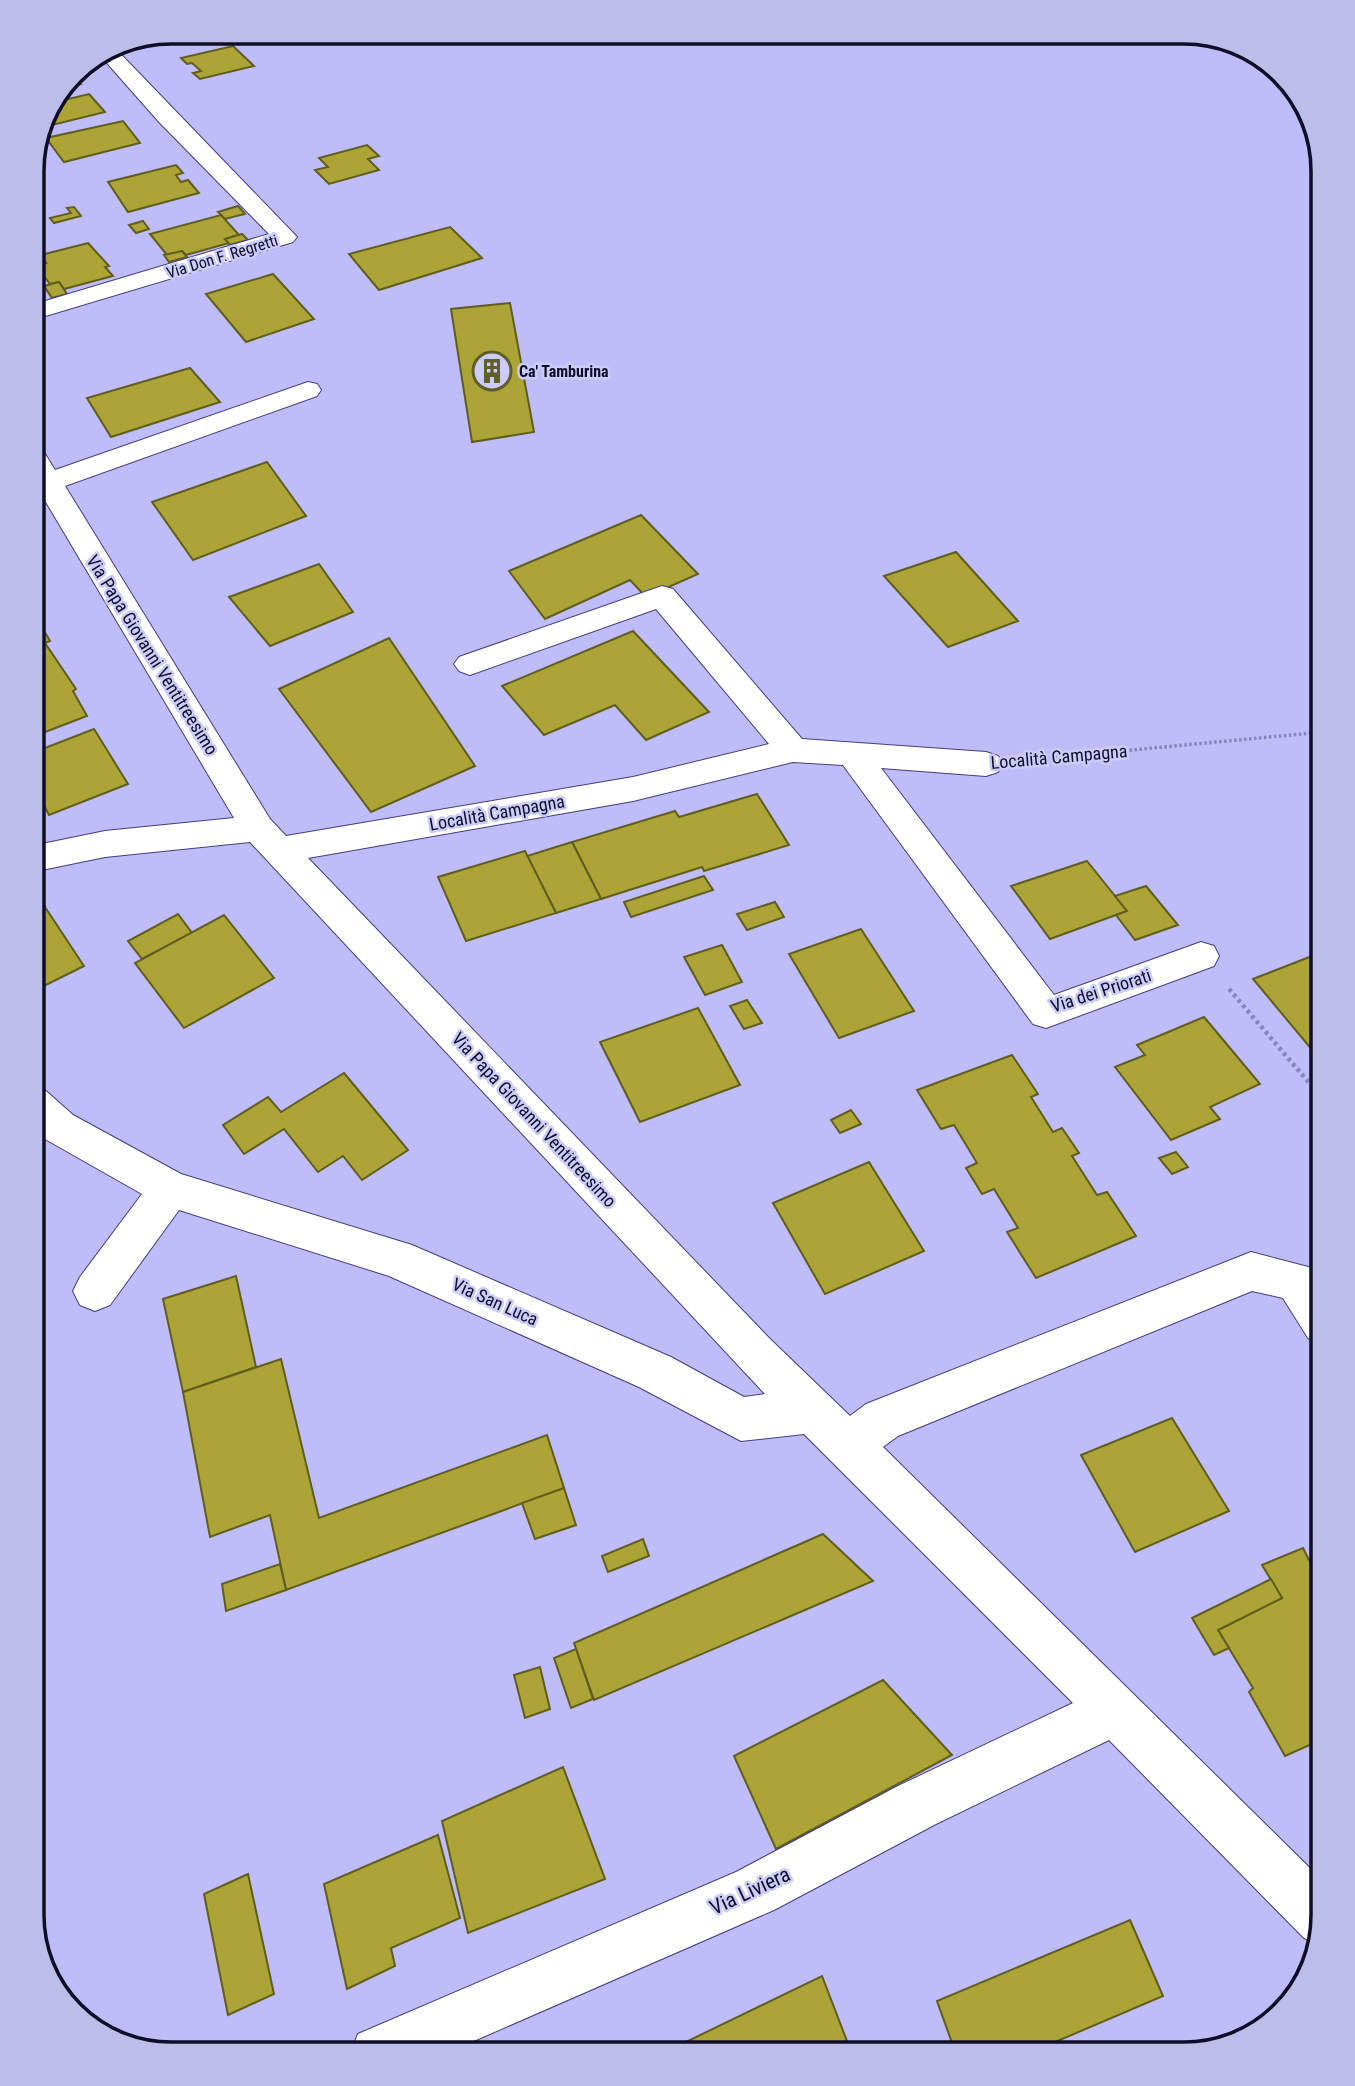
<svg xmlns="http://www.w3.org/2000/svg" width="1355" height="2086" font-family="'Roboto Condensed',sans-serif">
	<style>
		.building { fill: #aca437; stroke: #615d1c; stroke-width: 2 }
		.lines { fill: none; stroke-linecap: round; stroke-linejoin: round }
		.minor-casing { stroke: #443d7e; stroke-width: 2 }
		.path-far1 { stroke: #8886b9; stroke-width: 3.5; stroke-dasharray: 2.5 2.5; stroke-linecap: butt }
		.path { stroke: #8886b9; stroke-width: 4.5; stroke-dasharray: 3.5 3.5; stroke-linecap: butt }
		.minor { fill: #fff; fill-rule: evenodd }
		.labels { text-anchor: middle; stroke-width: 5; stroke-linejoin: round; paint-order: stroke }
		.far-street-label { font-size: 16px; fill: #100d28; stroke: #ccccfa }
		.far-poi-label { font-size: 16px; font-weight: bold; fill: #100d28; stroke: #ccccfa; text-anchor: start }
		.street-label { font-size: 18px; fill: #100d28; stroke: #ccccfa }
		.near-street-label { font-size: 21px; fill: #100d28; stroke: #ccccfa }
		.rim { fill: none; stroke: #100d28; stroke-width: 3.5 }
	</style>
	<rect width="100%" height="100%" fill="#bebdfa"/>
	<!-- building -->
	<g class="building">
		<polygon points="173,32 208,32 180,38"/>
		<polygon points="233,46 254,66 200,79 193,73 201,71 192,63 187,64 181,58"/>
		<polygon points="77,69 84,77 76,79 81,84 61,89"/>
		<polygon points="89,94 105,112 44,127 41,124 51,103"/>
		<polygon points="123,121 140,143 64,162 46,138"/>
		<polygon points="367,145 379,156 368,159 379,170 329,184 315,170 328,167 319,158"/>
		<polygon points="176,165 183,173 176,175 181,182 188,180 199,193 128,212 108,182"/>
		<polygon points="238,206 245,214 225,219 218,212"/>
		<polygon points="74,207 81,216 54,223 50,218 71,213 67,208"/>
		<polygon points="221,215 239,235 225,239 229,243 186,255 182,251 167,255 150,234"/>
		<polygon points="143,221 149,229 136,233 129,225"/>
		<polygon points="450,227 482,258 379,290 349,254"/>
		<polygon points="242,234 248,240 230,245 225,239"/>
		<polygon points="88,243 109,266 105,267 113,276 64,289 59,282 50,284 36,266 46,263 41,255"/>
		<polygon points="182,251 187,257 169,262 164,255"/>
		<polygon points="39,252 46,263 32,267 32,253"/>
		<polygon points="273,274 314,319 246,342 206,294"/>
		<polygon points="59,282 67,294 52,298 44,286"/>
		<polygon points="510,303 534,432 472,442 451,309"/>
		<polygon points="190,368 220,402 111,437 87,398"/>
		<polygon points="267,462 306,516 193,560 152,502"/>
		<polygon points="641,515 698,574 646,597 630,580 545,619 509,571"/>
		<polygon points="956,552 1018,621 948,647 884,576"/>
		<polygon points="319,564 353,612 270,646 229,597"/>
		<polygon points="36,617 50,641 45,643 76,689 73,691 87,716 32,737 32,619"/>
		<polygon points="633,631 709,712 646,740 615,705 544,735 502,686"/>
		<polygon points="389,638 475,766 371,812 279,689"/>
		<polygon points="94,729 128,784 49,815 34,786 32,787 32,753"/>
		<polygon points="757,794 789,845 704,871 702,867 601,899 572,842 675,811 679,817"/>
		<polygon points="572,842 601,899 556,913 527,856"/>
		<polygon points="525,851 556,913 466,941 438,877"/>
		<polygon points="1087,861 1127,911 1050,939 1011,886"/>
		<polygon points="704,876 713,890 631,917 624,902"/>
		<polygon points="1146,886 1178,925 1135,940 1116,915 1127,911 1115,896"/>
		<polygon points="41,901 84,966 32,992 32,906"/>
		<polygon points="775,902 784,917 747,930 737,914"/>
		<polygon points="178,914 192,933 142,959 128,941"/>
		<polygon points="224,915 274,978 184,1028 135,963"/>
		<polygon points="861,929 914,1011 839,1038 789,954"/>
		<polygon points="722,945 742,982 705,995 684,957"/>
		<polygon points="1312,956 1323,969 1323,1063 1253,979"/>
		<polygon points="747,1000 762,1023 744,1029 730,1006"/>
		<polygon points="698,1008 740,1085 640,1122 600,1042"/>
		<polygon points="1204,1017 1260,1084 1210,1107 1220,1119 1171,1140 1115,1067 1145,1055 1137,1045"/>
		<polygon points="1012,1055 1038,1094 1031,1097 1053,1132 1062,1128 1079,1153 1072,1156 1097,1195 1107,1192 1136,1236 1036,1278 1007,1232 1018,1228 994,1189 982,1194 966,1168 977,1163 954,1125 941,1129 917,1090"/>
		<polygon points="344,1073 408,1150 362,1180 343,1156 318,1172 284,1129 244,1154 223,1125 268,1097 281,1112"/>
		<polygon points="851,1110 861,1124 840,1133 831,1120"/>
		<polygon points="1176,1152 1188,1167 1172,1174 1159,1158"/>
		<polygon points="869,1162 924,1251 825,1294 773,1203"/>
		<polygon points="236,1276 256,1367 183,1392 163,1299"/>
		<polygon points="281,1359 319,1518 547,1435 564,1488 286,1590 270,1515 210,1537 183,1392"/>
		<polygon points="1172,1418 1229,1511 1135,1552 1081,1455"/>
		<polygon points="564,1488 576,1525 535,1539 522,1503"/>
		<polygon points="823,1534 873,1581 594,1700 574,1643"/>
		<polygon points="643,1539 649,1556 608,1572 602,1556"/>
		<polygon points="1303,1548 1323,1588 1323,1739 1285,1756 1249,1692 1253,1688 1218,1630 1282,1598 1262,1565"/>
		<polygon points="280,1564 286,1590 226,1611 222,1584"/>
		<polygon points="1271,1579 1282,1598 1218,1630 1229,1648 1214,1655 1192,1618"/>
		<polygon points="576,1649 593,1699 571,1708 554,1658"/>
		<polygon points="540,1667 550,1709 525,1718 514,1675"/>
		<polygon points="883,1680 952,1755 776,1849 734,1756"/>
		<polygon points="563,1767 605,1879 468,1933 442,1821"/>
		<polygon points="438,1835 460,1918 391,1948 395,1966 347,1989 324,1884"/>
		<polygon points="248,1874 274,1994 228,2015 204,1894"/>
		<polygon points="1130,1920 1163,1996 1027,2054 956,2054 937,2001"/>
		<polygon points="822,1976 852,2054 661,2054"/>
	</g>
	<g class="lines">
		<defs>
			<g id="minor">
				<polygon points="112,45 297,237 293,242 32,320 32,305 269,234 159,122 99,54"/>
				<polygon points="308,382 317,384 321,390 317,396 65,486 270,819 286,836 633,777 769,744 656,609 470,675 459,671 454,664 459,657 662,586 673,589 802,739 986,752 998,756 1003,764 998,772 986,776 881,768 1054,995 1201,942 1214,946 1219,956 1214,966 1046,1028 1033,1024 843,765 793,762 633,801 308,858 769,1338 850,1416 866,1404 1251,1252 1312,1268 1323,1286 1323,1344 1308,1338 1283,1298 1252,1291 898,1436 883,1447 1323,1881 1323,1916 1316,1943 1304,1938 1109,1740 936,1824 774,1910 444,2054 350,2054 358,2034 736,1872 898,1786 1073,1703 804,1434 741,1441 639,1387 389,1276 179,1210 110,1305 95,1311 80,1305 73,1291 80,1277 142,1194 45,1139 32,1127 32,1086 46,1091 73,1115 181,1174 412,1245 671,1357 744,1397 765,1394 250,842 105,857 32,872 32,846 105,831 234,818 34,482 32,447 42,449 55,470"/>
			</g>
		</defs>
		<!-- minor casing -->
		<use href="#minor" class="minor-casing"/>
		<!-- path-far1 -->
		<g class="path-far1">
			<polyline points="32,401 45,421"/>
			<polyline points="1025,760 1323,732"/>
		</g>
		<!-- path -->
		<polyline class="path" points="1229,989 1323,1099"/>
		<!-- minor -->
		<use href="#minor" class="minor"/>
	</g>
	<!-- icons -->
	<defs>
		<symbol id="building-ring" viewBox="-11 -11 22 22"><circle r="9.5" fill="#ccccfa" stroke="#615e2a" stroke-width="1.5"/><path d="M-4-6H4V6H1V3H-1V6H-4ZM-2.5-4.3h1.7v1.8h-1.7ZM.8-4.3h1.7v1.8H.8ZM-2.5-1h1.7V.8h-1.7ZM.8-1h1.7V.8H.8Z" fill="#615e2a"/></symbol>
	</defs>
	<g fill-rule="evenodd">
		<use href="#building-ring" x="470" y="349" width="44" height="44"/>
	</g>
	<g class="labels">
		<!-- far-street labels -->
		<g class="far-street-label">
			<text transform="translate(222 256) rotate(-17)" y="6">Via Don F. Regretti</text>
		</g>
		<!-- far-poi labels -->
		<g class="far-poi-label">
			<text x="519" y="377">Ca' Tamburina</text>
		</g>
		<!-- street labels -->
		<g class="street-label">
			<text transform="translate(152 655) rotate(58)" y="6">Via Papa Giovanni Ventitreesimo</text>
			<text transform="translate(1059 757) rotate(-5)" y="6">Località Campagna</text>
			<text transform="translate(497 813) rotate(-10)" y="6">Località Campagna</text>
			<text transform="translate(1101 991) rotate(-18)" y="6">Via dei Priorati</text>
			<text transform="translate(534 1120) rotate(47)" y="6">Via Papa Giovanni Ventitreesimo</text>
			<text transform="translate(495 1302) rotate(24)" y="6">Via San Luca</text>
		</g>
		<!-- near-street labels -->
		<g class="near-street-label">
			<text transform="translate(750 1891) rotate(-25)" y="7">Via Liviera</text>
		</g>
	</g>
	<!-- crop -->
	<path d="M0 0H1355V2086H0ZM171 44H1184A127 127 0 0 1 1311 171V1915A127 127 0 0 1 1184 2042H171A127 127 0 0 1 44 1915V171A127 127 0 0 1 171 44Z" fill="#bdbde9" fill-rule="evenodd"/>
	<path class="rim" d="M171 44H1184A127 127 0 0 1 1311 171V1915A127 127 0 0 1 1184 2042H171A127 127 0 0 1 44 1915V171A127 127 0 0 1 171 44Z"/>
</svg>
